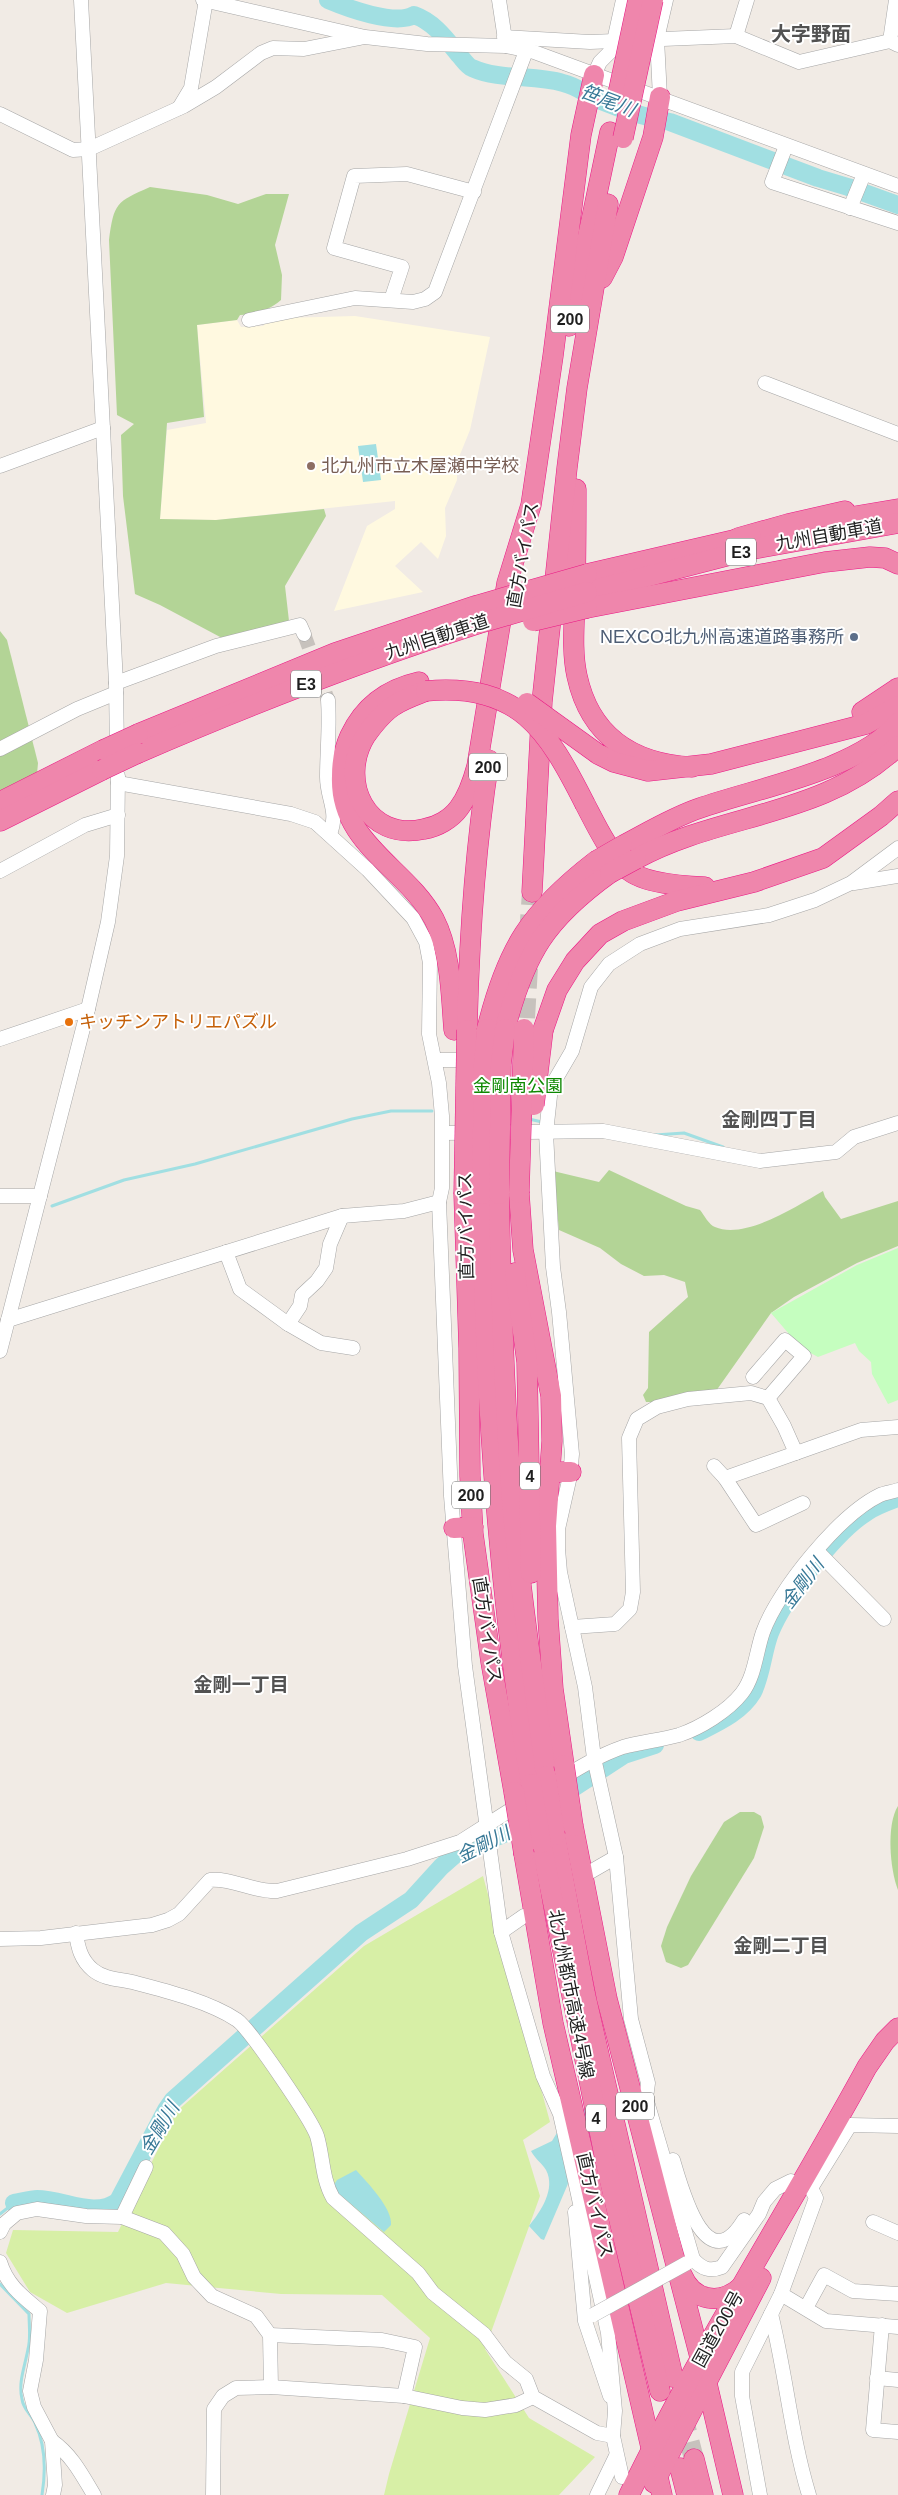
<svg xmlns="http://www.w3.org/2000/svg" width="898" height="2495" font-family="Arial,'Noto Sans JP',sans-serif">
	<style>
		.education { fill: #fff9e0 }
		.grass { fill: #d7efa6 }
		.forest { fill: #b3d496 }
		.park { fill: #c5febf }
		.water { fill: #a1dfe2 }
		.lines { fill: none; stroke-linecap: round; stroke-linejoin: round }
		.stream { stroke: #a1dfe2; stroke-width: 3 }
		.river { stroke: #a1dfe2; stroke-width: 18 }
		.minor-tunnel { stroke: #c7c2bd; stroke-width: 14; stroke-dasharray: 14 7; stroke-linecap: butt }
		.highway-tunnel { stroke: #c7c2bd; stroke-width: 20; stroke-dasharray: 20 10; stroke-linecap: butt }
		.minor-casing { stroke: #a6a6a6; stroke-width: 15 }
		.highway-casing { stroke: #eb1685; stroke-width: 21 }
		.minor { stroke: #fff; stroke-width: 14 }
		.highway { stroke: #ef86ac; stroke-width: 20 }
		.minor-bridge-casing { stroke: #a6a6a6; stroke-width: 15; stroke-linecap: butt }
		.highway-bridge-casing { stroke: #eb1685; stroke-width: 21; stroke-linecap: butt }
		.minor-bridge { stroke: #fff; stroke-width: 14 }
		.highway-bridge { stroke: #ef86ac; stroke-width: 20 }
		.education-dot { fill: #8d6e63; stroke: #fff; stroke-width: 2 }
		.service-dot { fill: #5c6f8a; stroke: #fff; stroke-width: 2 }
		.food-dot { fill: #e8710a; stroke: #fff; stroke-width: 2 }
		.labels { text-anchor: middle; stroke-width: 4; stroke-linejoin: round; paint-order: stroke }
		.shield { fill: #fff; stroke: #626262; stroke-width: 1 }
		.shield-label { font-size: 16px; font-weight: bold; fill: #1f1f1f }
		.education-label { font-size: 18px; fill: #785e54; stroke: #fff; text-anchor: start }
		.street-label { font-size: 18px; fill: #1f1f1f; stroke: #fff }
		.service-label { font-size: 18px; fill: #4e5e75; stroke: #fff; text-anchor: end }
		.food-label { font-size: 18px; fill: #c56008; stroke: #fff; text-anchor: start }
		.park-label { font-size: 18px; fill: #0f8902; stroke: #fff }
		.water-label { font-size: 19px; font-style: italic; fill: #387997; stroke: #fff }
		.neighbourhood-label { font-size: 19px; font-weight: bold; fill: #525252; stroke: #fff }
		.quarter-label { font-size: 20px; font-weight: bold; fill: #525252; stroke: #fff }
	</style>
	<rect width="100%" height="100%" fill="#f1ebe5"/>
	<!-- education -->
	<polygon class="education" points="355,316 490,337 470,430 457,462 457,480 445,508 446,536 438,559 421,542 395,566 423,592 334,611 367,526 395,509 395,501 216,520 160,519 167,430 206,423 197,325 237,320 241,327 263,326 267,321 284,318"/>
	<!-- grass -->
	<polygon class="grass" points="483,1876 550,2122 523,2140 540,2196 485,2349 529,2418 595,2457 559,2495 384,2495 389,2474 430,2338 382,2295 281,2294 166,2283 67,2313 30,2292 6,2253 13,2230 118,2232 176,2112 364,1946"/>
	<!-- forest -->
	<g class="forest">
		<path d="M150 187 207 195 238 204 266 194H289L275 245 282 275 281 300C268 311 257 314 240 315L237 320 197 325 204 417 167 423 160 519 216 520 324 509 326 516 285 586 289 621 222 638 160 605 135 594 123 496 121 435 134 424 117 415 109 240C114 203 116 202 150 187Z"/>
		<polygon points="0,631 7,640 38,763 35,795 0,807"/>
		<path d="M609 1170 686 1206 700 1210C704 1215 709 1225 715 1227 745 1240 797 1206 823 1191L825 1197 841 1219 898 1201V1246L857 1263 794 1297 771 1313 716 1391 655 1402H646L643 1395 648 1388 649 1332 688 1297 685 1282 664 1275 644 1276 621 1264 600 1248 559 1230 553 1171 599 1182Z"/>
		<path d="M898 1806V1890C890 1870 886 1825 898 1806Z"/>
		<polygon points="740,1812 754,1812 761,1816 764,1827 754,1858 688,1965 681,1968 666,1962 661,1946 667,1927 691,1876 724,1822"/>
	</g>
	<!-- park -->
	<polygon class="park" points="898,1248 898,1400 888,1404 872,1374 871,1362 859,1351 855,1343 818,1357 801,1348 771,1313 857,1265"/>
	<!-- water -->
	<g class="water">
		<polygon points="376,444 381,480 363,482 358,446"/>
		<path d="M585 2108 613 2159H593L570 2179 544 2240 541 2239 529 2226C541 2211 556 2189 546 2170 542 2163 535 2159 531 2151L552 2141 558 2131 579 2117Z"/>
		<path d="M356 2170C367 2182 393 2209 391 2225L384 2232 332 2188 337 2180Z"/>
	</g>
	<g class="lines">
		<!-- stream -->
		<g class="stream">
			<polyline points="529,1119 542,1122"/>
			<polyline points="655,1135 684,1133 723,1147"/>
			<polyline points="52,1206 124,1180 195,1164 352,1119 391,1111 432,1111"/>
			<polyline points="0,2214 14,2203"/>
			<path d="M0 2284 29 2314C29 2326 31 2338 28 2349 25 2366 18 2382 22 2399 23 2409 31 2414 35 2423 46 2446 46 2470 42 2495"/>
		</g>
		<!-- river -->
		<g class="river">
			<path d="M328 0C347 8 395 26 414 15 434 22 446 39 459 55 463 59 467 66 472 68 501 81 534 74 563 83 577 86 587 95 601 101 623 110 647 118 670 122L818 178 848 187 898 205"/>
			<path d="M699 1732C719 1722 741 1712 753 1692 762 1674 763 1651 770 1633 784 1598 835 1532 867 1512 876 1506 887 1502 898 1498"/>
			<polyline points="558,1798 624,1755 655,1745"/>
			<path d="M14 2203C21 2202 30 2199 37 2199 64 2199 95 2219 118 2201L166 2110 173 2100 361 1933 411 1900 441 1867 458 1852 509 1832 528 1819"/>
		</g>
		<!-- minor-tunnel -->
		<polyline class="minor-tunnel" points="304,634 328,700"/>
		<!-- highway-tunnel -->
		<g class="highway-tunnel">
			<polyline points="529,935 532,892"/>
			<polyline points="525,1018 528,967"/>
			<polyline points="682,2413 694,2459"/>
		</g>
		<defs>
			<g id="minor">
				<polyline points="81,0 116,683 117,752"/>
				<polyline points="203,0 365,37 427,44 506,46 534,52 898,186"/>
				<polyline points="499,0 506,46"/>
				<polyline points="736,36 747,0"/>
				<polyline points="504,37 590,42 736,36 799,62 890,41 898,45"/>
				<polyline points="890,41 896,0"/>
				<polyline points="594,75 600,62 612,50 623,0"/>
				<polyline points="660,97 657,39 666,0"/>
				<polyline points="179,108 191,88 206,0"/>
				<polyline points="0,114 73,150 89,149 184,106 216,87 261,53 273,48 304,49 360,38"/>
				<polyline points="786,146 772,182 898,223"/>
				<polyline points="850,208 864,174"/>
				<polyline points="391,300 402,267 334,248 354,176 407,174 474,192"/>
				<polyline points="249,320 355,298 413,302 425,299 435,292 526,51"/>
				<polyline points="765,383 898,434"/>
				<polyline points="0,466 103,428"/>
				<polyline points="116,683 216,646 300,625 304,634"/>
				<path d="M328 700C330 726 327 751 327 777 327 799 339 811 330 834"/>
				<polyline points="0,749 77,709 116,693"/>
				<polyline points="118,783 291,814 315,822 368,870 413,918 426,942 430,963 429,1034 439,1083 442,1116 442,1188 439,1202 451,1496 465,1666 501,1932 543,2076 560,2114 576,2185 608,2333 615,2411 613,2436 622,2477"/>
				<polyline points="0,871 85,825 118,815"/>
				<polyline points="854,883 898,876"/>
				<polyline points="0,1039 88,1009"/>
				<polyline points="436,1060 475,1060"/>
				<polyline points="443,1133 603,1131 760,1161 836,1152 854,1137 898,1123"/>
				<polyline points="0,1196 40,1196"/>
				<polyline points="226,1252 240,1289 288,1324 300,1306 302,1295 317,1281 326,1268 330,1244 342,1216"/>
				<polyline points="8,1320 342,1216 404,1211 439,1202"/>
				<polyline points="288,1324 321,1343 353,1348"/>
				<polyline points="0,1351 88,1009 108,922 117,856 118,776"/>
				<polyline points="753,1377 785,1340 804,1356 768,1398"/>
				<polyline points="796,1453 725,1478 756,1525 803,1503"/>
				<polyline points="714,1466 725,1478"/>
				<polyline points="817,1551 884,1619"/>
				<polyline points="572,1627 615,1624 630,1609 633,1592 629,1438 637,1419 657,1407 688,1399 751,1393 768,1398 784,1426 796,1453 861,1430 898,1427"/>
				<path d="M559 1780C580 1767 600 1755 623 1747 641 1742 661 1740 679 1735 700 1728 728 1711 742 1693 755 1676 756 1652 763 1632 778 1590 839 1515 880 1495 885 1493 892 1492 898 1490"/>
				<polyline points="590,1872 616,1857"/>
				<polyline points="501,1932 524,1916"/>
				<path d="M76 1933C78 1948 81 1960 93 1970 105 1980 122 1979 136 1983 167 1991 210 2002 237 2020 250 2029 311 2119 317 2136 323 2156 322 2179 333 2198L418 2273 433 2293 484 2334 505 2362 526 2379 533 2397 597 2433 613 2436"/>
				<path d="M0 1939 41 1938 152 1925 168 1920 179 1914 210 1880C233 1878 253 1892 277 1891L407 1859 460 1842 523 1802"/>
				<path d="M673 2160C682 2190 706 2282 744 2220"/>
				<polyline points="811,2188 850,2125 898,2126"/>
				<polyline points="575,2212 585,2321 610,2396"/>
				<polyline points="122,2217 146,2167"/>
				<polyline points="873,2222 898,2233"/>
				<polyline points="0,2232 4,2224 17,2213 37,2209 86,2216 122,2217 164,2233 183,2254 194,2277 212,2296 256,2316 270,2335 271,2387"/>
				<path d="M0 2262C7 2285 22 2296 40 2311L36 2360 30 2391 34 2407 52 2441 55 2485 53 2495"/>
				<polyline points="781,2294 826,2321 898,2327"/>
				<polyline points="806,2308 824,2275 853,2291 898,2294"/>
				<path d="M771 2314C786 2374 791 2436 809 2495"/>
				<polyline points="882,2325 873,2430 898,2432"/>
				<polyline points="270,2335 382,2340 415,2347 404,2396"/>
				<polyline points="877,2378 898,2380"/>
				<path d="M52 2441C72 2455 82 2475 94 2495"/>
				<polyline points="213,2495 214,2409 223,2396 236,2388 271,2387 404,2396 462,2408 485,2410 516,2405 533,2397"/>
				<polyline points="597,2495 616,2456"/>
				<path d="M760 2495 742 2396V2372L781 2294 816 2198 811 2188 791 2181 775 2189 764 2202 759 2214 722 2267C710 2272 702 2269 693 2259L646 2098 648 2083 631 2019 616 1857 594 1758 585 1687 560 1572 558 1549V1529L570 1476 572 1454 559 1312 553 1267 546 1133 551 1087 572 1051 591 987 609 964 640 944 680 929 769 915 815 900 851 883 898 848"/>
			</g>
			<g id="highway">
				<polyline points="602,278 613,257 653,137 660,97"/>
				<polyline points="569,326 610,132"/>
				<path d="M576 489C576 523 576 557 575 592 575 619 571 649 577 676 590 736 633 764 692 767"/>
				<polyline points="833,520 898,509"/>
				<polyline points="738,538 788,524 845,511"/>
				<polyline points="587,574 751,536"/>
				<polyline points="587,592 753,549 898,523"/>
				<polyline points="587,608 825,562 870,557 885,558 898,564"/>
				<path d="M419 682C388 689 364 706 350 736 344 749 342 762 342 776 339 844 406 867 434 919 451 952 451 994 454 1030"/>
				<path d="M426 691C416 695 404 699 395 705 383 712 374 724 366 735 337 781 367 842 424 829 437 827 451 819 459 808 468 796 473 781 477 766L507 583 531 505 553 356 581 135 594 75"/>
				<polyline points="862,712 898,688"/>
				<polyline points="138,734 335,653 475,606"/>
				<path d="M138 753C249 705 362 661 477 624"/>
				<polyline points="598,754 614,762 648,771 711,764 866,724 898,706"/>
				<polyline points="0,802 103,750"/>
				<path d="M585 804C597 827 608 851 627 869 643 884 684 886 705 887"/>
				<polyline points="0,821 102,770"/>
				<path d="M622 846C647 833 673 817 700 808 757 788 859 770 898 723"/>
				<path d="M636 859C722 812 822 818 898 746"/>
				<polyline points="532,892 542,702 567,468 577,388 608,204"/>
				<path d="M487 1029C507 948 530 912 596 861"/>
				<path d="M505 1029C525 953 546 919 610 873"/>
				<path d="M467 1030C469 940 475 849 489 760"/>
				<polyline points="543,1030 557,990 575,961 600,934 623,921 677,901 754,882 823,858 881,816 898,801"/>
				<polyline points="519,1193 523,1250 551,1396 552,1441 546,1526 548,1619 553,1689 564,1765"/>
				<polyline points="464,1194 469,1348 470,1476 473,1534 491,1662 514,1792"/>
				<path d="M482 1194C485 1389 497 1591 531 1784"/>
				<path d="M499 1194C501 1299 504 1406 513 1512 521 1600 535 1688 546 1776"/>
				<polyline points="515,1273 527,1362 531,1573"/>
				<polyline points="550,1472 571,1472"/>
				<polyline points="454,1528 473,1527"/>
				<polyline points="573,1826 607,1999 707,2384 733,2495"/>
				<polyline points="555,1835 585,1994 673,2377"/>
				<polyline points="541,1843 608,2173 660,2391"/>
				<polyline points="524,1854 553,2023 662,2495"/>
				<path d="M682 2275C693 2302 721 2305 741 2287"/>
				<polyline points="694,2459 703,2495"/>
				<polyline points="680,2468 687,2495"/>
				<polyline points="654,2483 761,2278"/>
				<path d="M629 2495C700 2348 789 2210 867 2067L885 2041 898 2028"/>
			</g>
		</defs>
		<!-- minor casing -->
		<use href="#minor" class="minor-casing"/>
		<!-- highway casing -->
		<use href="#highway" class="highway-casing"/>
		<!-- minor -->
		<use href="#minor" class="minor"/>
		<!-- highway -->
		<use href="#highway" class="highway"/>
		<defs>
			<polyline id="minor-bridge" points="593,2315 687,2263"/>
			<g id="highway-bridge">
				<polyline points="618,94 638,0"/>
				<polyline points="623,138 653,0"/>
				<polyline points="475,606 587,574"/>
				<polyline points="533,621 587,608"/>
				<polyline points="477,624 587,592"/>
				<path d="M426 691C519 683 547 729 585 804"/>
				<polyline points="527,703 598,754"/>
				<polyline points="103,750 138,734"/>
				<polyline points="102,770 138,753"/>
				<polyline points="596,861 622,846"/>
				<polyline points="610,873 636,859"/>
				<polyline points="534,1105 543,1030"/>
				<polyline points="519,1193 524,1029"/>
				<polyline points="464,1194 467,1030"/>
				<polyline points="482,1194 484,1063 487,1029"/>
				<polyline points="499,1194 501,1064 505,1029"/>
				<polyline points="564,1765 573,1826"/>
				<polyline points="546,1776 555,1835"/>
				<polyline points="531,1784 541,1843"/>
				<polyline points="514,1792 524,1854"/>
			</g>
		</defs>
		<!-- minor-bridge casing -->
		<use href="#minor-bridge" class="minor-bridge-casing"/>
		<!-- highway-bridge casing -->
		<use href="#highway-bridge" class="highway-bridge-casing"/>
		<!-- minor-bridge -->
		<use href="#minor-bridge" class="minor-bridge"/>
		<!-- highway-bridge -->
		<use href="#highway-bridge" class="highway-bridge"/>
	</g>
	<!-- markers -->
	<circle class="education-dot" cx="311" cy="466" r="5"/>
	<circle class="service-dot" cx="854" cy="637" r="5"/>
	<circle class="food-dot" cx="69" cy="1022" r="5"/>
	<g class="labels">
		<!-- shield labels -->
		<g class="shield">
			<rect x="551" y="305.5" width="38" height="27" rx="4"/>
			<rect x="726" y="538.5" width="30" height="27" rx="4"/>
			<rect x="291" y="670.5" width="30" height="27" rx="4"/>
			<rect x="469" y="753.5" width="38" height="27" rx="4"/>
			<rect x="520" y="1462.5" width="20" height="27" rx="4"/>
			<rect x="452" y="1481.5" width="38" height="27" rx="4"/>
			<rect x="616" y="2092.5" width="38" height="27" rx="4"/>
			<rect x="586" y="2104.5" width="20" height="27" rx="4"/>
		</g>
		<g class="shield-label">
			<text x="570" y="325">200</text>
			<text x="741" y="558">E3</text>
			<text x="306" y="690">E3</text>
			<text x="488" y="773">200</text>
			<text x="530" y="1482">4</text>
			<text x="471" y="1501">200</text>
			<text x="635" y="2112">200</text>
			<text x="596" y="2124">4</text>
		</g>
		<!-- education labels -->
		<g class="education-label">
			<text x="321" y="472">北九州市立木屋瀬中学校</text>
		</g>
		<!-- street labels -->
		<g class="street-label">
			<text transform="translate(829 535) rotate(-10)" y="6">九州自動車道</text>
			<text transform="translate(523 555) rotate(-80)" y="6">直方バイパス</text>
			<text transform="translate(437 637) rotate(-18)" y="6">九州自動車道</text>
			<text transform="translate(466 1226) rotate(-91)" y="6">直方バイパス</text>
			<text transform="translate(487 1630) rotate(81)" y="6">直方バイパス</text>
			<text transform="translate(571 1994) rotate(79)" y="6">北九州都市高速4号線</text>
			<text transform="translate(595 2205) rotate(77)" y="6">直方バイパス</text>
			<text transform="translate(718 2329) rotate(-61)" y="6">国道200号</text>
		</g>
		<!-- service labels -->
		<g class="service-label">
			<text x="844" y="643">NEXCO北九州高速道路事務所</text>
		</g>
		<!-- food labels -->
		<g class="food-label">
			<text x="79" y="1028">キッチンアトリエパズル</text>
		</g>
		<!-- park labels -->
		<g class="park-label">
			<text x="518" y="1092">金剛南公園</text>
		</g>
		<!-- water labels -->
		<g class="water-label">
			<text transform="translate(608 100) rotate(21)" y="7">笹尾川</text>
			<text transform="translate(802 1583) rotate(-53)" y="7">金剛川</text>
			<text transform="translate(483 1844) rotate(-27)" y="7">金剛川</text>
			<text transform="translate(159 2128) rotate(-59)" y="7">金剛川</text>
		</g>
		<!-- neighbourhood labels -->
		<g class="neighbourhood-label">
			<text x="769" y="1126">金剛四丁目</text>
			<text x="241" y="1691">金剛一丁目</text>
			<text x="781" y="1952">金剛二丁目</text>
		</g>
		<!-- quarter labels -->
		<g class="quarter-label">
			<text x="811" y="41">大字野面</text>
		</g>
	</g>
</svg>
